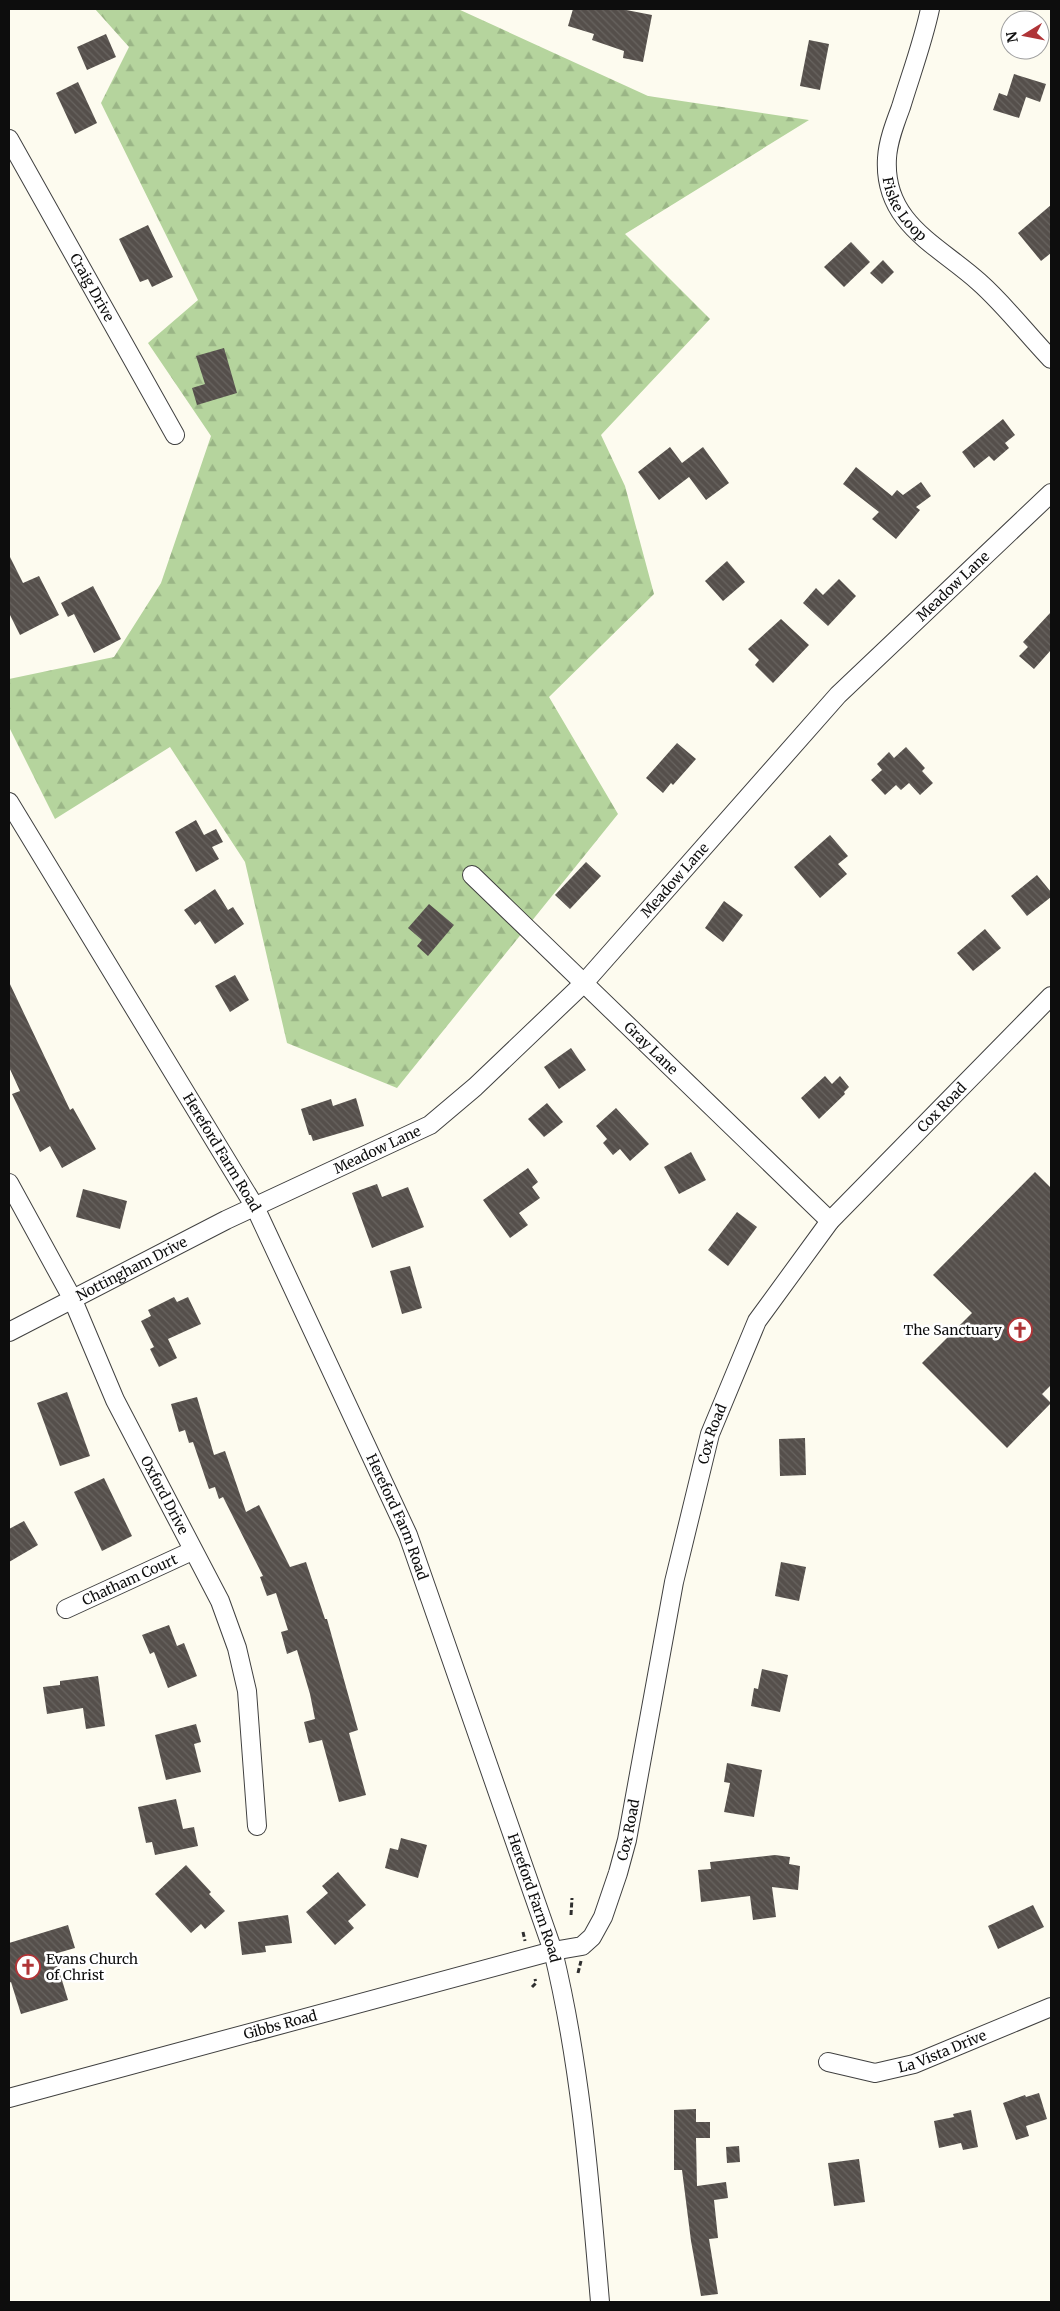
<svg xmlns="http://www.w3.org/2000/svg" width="1060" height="2311" font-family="Merriweather,serif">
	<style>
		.forest { fill: url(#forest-firs) }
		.building { fill: url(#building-back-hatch) }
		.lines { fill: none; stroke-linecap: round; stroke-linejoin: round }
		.minor-casing { stroke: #404040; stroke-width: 20 }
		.path { stroke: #2f2f2f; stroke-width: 3; stroke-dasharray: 5 2.5; stroke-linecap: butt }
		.minor { stroke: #fff; stroke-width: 18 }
		.labels { text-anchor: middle; stroke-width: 5; stroke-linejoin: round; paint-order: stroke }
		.street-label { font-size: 14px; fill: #0d0d0d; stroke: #fff }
		.poi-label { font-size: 14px; fill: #0d0d0d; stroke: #fff; text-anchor: end }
	</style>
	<defs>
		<pattern id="forest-firs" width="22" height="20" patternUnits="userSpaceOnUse" patternTransform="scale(1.25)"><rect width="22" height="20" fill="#b5d49d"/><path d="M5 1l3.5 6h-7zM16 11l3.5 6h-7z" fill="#9ab586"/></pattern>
		<pattern id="building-back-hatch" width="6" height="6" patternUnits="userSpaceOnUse" patternTransform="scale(1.25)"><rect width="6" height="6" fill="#554f4b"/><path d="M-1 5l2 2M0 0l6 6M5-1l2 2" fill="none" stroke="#686460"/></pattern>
	</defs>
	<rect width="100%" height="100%" fill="#fdfbef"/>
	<!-- forest -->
	<polygon class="forest" points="95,9 458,9 648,96 809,120 625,234 710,319 601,435 625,486 654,594 549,697 618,814 397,1088 287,1043 245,862 170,747 55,819 9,727 9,679 114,657 161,583 211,436 148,343 198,300 101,103 129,47"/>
	<!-- building -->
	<g class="building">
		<polygon points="573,9 621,9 652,15 643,62 623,58 624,51 592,40 594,34 568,26"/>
		<polygon points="106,34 116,57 87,70 77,47"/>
		<polygon points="809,40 829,44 820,90 800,86"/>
		<polygon points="1014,74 1046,84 1040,102 1026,97 1019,118 993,110 999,93 1007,96"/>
		<polygon points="78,82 97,123 75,134 56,93"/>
		<polygon points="1051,205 1051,253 1041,261 1018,233"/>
		<polygon points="148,225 173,277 152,287 148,279 140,282 119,239"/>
		<polygon points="851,242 870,262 844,287 824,267"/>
		<polygon points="883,260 894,272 882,284 870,273"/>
		<polygon points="224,348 237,393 197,405 192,388 205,384 196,356"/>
		<polygon points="1003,419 1015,435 1005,443 1009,448 994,461 989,456 974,468 962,452"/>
		<polygon points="670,447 682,463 703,447 729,483 706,500 689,477 659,500 638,472"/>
		<polygon points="856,467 892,496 897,490 903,495 921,482 931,496 916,507 920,510 896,539 872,519 879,512 843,484"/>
		<polygon points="9,555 23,583 39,576 59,615 20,635 9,613"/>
		<polygon points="727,561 745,582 723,601 705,581"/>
		<polygon points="839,579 856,596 828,626 803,603 816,588 823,595"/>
		<polygon points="93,586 121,639 94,653 74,614 68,617 61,603"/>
		<polygon points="1051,612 1051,650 1034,669 1019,656 1028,647 1023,642"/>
		<polygon points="781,619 809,645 773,683 755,665 759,660 748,649"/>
		<polygon points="677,743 696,759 673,785 671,783 663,793 646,778"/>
		<polygon points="906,747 925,768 922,771 933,783 920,795 909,783 901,790 896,785 885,795 871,780 882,770 877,764 889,752 894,758"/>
		<polygon points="196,820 204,835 216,829 223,842 212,847 219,859 196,872 175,832"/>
		<polygon points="830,835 848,856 838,864 847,874 820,898 794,867"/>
		<polygon points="586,862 601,876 570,909 555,895"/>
		<polygon points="1037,875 1051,892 1051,897 1027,916 1011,896"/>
		<polygon points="215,889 228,910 233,907 244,924 215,944 200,921 195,925 184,910"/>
		<polygon points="724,901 743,915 723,942 705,928"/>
		<polygon points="429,904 454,925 428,956 417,946 422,940 408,928"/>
		<polygon points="985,929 1001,948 973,971 957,953"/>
		<polygon points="235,975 249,1000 230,1012 215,986"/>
		<polygon points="9,982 70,1110 73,1108 96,1149 62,1168 50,1146 40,1152 12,1094 20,1091 9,1067"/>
		<polygon points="571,1048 586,1070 559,1089 544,1067"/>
		<polygon points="825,1076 832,1084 840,1076 849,1087 844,1092 845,1094 819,1119 801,1098"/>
		<polygon points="356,1098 364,1126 313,1141 311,1135 309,1135 301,1109 331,1099 333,1106"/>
		<polygon points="547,1103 563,1122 544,1137 528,1119"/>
		<polygon points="616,1108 649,1144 630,1161 620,1149 613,1155 603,1143 607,1139 596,1126"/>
		<polygon points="691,1152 706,1180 679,1194 664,1167"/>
		<polygon points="528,1168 538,1182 532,1187 540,1198 519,1213 528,1225 510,1238 483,1200"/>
		<polygon points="1035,1172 1051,1188 1051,1385 1042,1394 1051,1403 1007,1448 922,1363 972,1313 933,1275"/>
		<polygon points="377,1184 382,1197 408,1187 424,1227 372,1248 352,1193"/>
		<polygon points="83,1189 127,1201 120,1229 76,1217"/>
		<polygon points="737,1212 757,1227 728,1266 708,1250"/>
		<polygon points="410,1266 422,1308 402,1314 390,1271"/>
		<polygon points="174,1297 177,1302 188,1297 201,1324 168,1339 177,1358 159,1367 150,1349 154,1347 141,1321 151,1316 148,1310"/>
		<polygon points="67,1392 90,1456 60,1466 37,1403"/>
		<polygon points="197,1397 214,1455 225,1451 246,1512 259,1505 290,1567 306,1562 325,1619 327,1619 358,1730 349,1733 366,1795 339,1802 322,1740 309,1743 304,1722 315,1719 310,1694 297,1650 287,1654 281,1632 288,1630 276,1593 267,1596 260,1577 263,1576 223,1497 219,1499 215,1487 209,1489 193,1442 189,1443 185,1430 179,1432 171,1404"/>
		<polygon points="805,1438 806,1475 780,1476 779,1439"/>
		<polygon points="104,1478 132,1536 102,1551 74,1492"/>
		<polygon points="24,1521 38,1545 9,1562 9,1529"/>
		<polygon points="781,1562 806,1567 799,1601 775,1596"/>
		<polygon points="169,1625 177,1646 184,1643 197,1676 168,1688 154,1652 150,1654 142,1635"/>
		<polygon points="762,1669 788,1675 780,1712 751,1706 754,1688 758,1689"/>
		<polygon points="98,1676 105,1726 86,1729 83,1708 47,1714 43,1687 60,1685 60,1681"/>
		<polygon points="196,1724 201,1742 194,1744 201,1772 166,1780 155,1735"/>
		<polygon points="727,1763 762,1770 754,1817 724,1812 730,1783 724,1782"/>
		<polygon points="176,1799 183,1829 194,1827 198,1846 155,1855 152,1842 146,1843 138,1807"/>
		<polygon points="401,1838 427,1845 418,1878 385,1868 390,1848 398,1850"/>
		<polygon points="775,1855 790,1857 789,1864 800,1866 798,1890 772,1887 776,1917 753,1920 750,1896 701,1902 698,1870 711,1869 710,1862"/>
		<polygon points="186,1865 211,1892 209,1894 225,1911 205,1929 201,1924 191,1933 155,1894"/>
		<polygon points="338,1872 366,1905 348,1921 354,1928 335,1945 306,1912 328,1893 322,1886"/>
		<polygon points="1033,1905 1044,1927 998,1949 988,1926"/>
		<polygon points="288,1915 292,1943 265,1946 266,1952 242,1955 238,1922"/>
		<polygon points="68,1925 75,1948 54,1954 68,2000 21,2014 11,1982 9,1983 9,1943"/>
		<polygon points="1039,2093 1047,2119 1026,2126 1029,2136 1016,2140 1003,2103 1025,2095 1026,2097"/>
		<polygon points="696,2109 696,2122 710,2122 710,2138 696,2138 697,2186 726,2182 728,2198 714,2200 718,2238 709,2239 718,2294 701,2296 691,2241 682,2170 674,2170 674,2110"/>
		<polygon points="971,2110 978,2147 963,2150 961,2143 939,2148 934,2121 954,2117 953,2114"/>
		<polygon points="739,2146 740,2162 727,2163 726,2147"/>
		<polygon points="859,2159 865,2202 834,2206 828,2163"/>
	</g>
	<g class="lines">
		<defs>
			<g id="minor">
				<path id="s1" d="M930 9C923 42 911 74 901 107 895 123 888 141 887 158 883 223 938 245 979 282 1005 305 1027 334 1051 359"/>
				<path id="s2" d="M9 139 175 435"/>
				<path id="s3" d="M9 802 255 1207 408 1535 553 1951C581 2066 590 2185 600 2302"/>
				<path id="s4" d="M472 875 830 1221"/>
				<path id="s5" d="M9 1183 72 1298 115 1400 220 1601 237 1648 247 1691 257 1826"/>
				<path id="s6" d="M9 1332 226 1220 430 1125 475 1087 584 983 838 695 1051 493"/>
				<path id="s7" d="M66 1609 192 1551"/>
				<path id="s8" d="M828 2062 875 2073 914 2064 1051 2007"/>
				<path id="s9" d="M9 2098 553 1951 582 1946 592 1937 603 1917 618 1873 627 1840 674 1582 710 1434 757 1321 830 1221 1051 996"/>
			</g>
		</defs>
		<!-- minor casing -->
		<use href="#minor" class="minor-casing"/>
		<!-- path -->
		<g class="path">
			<polyline points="571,1915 572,1898"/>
			<polyline points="523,1932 525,1941"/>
			<polyline points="578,1973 581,1961"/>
			<polyline points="532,1987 536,1983 535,1979"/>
		</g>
		<!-- minor -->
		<use href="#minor" class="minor"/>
	</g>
	<!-- icons -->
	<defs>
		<symbol id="church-ring" viewBox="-11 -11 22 22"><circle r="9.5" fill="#fff" stroke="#af3437" stroke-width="1.5"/><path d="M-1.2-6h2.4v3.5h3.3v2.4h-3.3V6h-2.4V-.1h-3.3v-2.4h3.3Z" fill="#af3437"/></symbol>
	</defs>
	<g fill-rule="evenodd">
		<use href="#church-ring" x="1006" y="1316" width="28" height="28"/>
		<use href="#church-ring" x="14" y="1953" width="28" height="28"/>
	</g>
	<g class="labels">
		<!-- street labels -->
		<g class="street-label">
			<text dy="5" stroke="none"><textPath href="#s1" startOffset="211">Fiske Loop</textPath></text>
			<text dy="5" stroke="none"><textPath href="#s2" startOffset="170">Craig Drive</textPath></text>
			<text dy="5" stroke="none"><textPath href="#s6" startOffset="1221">Meadow Lane</textPath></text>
			<text dy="5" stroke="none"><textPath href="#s6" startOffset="816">Meadow Lane</textPath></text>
			<text dy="5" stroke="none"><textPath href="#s4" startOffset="249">Gray Lane</textPath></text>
			<text dy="5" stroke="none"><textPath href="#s9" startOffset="1530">Cox Road</textPath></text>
			<text dy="5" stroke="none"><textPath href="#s6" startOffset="411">Meadow Lane</textPath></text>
			<text dy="5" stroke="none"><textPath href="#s3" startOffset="410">Hereford Farm Road</textPath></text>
			<text dy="5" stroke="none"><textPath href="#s6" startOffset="138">Nottingham Drive</textPath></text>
			<text dy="5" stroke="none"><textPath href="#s9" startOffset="1125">Cox Road</textPath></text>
			<text dy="5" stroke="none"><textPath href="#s5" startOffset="349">Oxford Drive</textPath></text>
			<text dy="5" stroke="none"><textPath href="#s3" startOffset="815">Hereford Farm Road</textPath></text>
			<text dy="5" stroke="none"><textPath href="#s7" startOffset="70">Chatham Court</textPath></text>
			<text dy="5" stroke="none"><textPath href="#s9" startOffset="720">Cox Road</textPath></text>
			<text dy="5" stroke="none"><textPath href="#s3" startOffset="1220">Hereford Farm Road</textPath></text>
			<text dy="5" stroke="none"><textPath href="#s9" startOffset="281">Gibbs Road</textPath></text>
			<text dy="5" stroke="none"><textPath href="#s8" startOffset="119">La Vista Drive</textPath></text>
		</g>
		<!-- poi labels -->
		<g class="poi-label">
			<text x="1002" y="1335">The Sanctuary</text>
			<text x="46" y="1964" text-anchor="start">Evans Church<tspan x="46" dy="16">of Christ</tspan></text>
		</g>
	</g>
	<!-- border -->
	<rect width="1060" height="2311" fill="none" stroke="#0d0d0d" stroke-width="20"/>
	<!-- north arrow -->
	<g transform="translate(1025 35) rotate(260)"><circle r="24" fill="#ffffff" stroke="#9e9e9e"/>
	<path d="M0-4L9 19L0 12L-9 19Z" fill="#af3437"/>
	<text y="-8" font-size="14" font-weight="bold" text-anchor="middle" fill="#0d0d0d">N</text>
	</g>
</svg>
